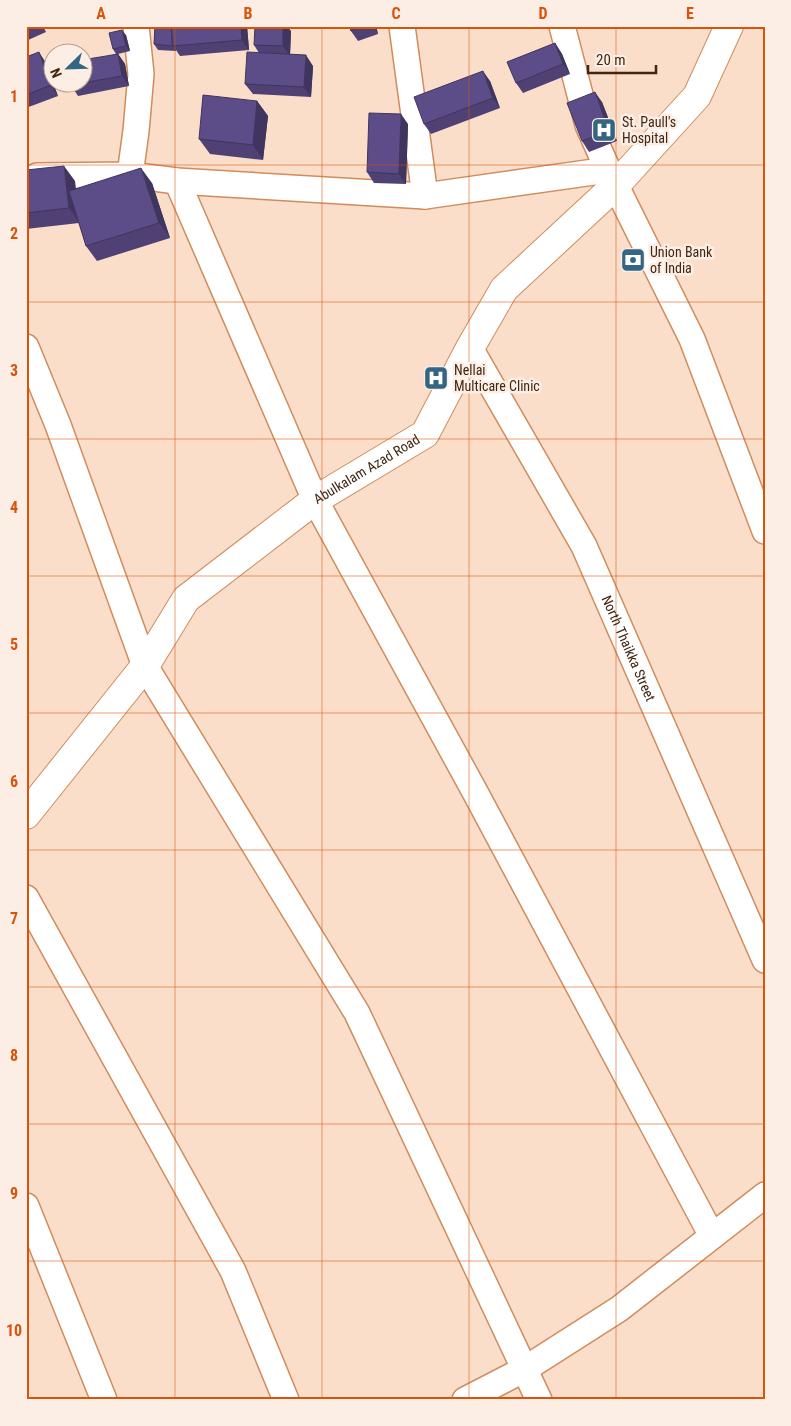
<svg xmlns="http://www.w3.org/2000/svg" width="791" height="1426" font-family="'Roboto Condensed',sans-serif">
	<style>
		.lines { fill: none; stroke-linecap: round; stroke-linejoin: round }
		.street-casing { stroke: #d08c5d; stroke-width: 28 }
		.secondary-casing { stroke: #d08c5d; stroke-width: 30 }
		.street { stroke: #fff; stroke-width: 25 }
		.secondary { stroke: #fff; stroke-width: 28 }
		.wall { fill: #4f4174 }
		.shaded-wall { fill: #40355e }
		.building { fill: #5c4c87; stroke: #40355e }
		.grid { fill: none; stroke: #d7540d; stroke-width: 1; stroke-opacity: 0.55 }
		.labels { text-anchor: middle; stroke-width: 5; stroke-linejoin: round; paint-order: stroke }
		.poi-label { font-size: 14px; fill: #412612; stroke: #fdeee5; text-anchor: start }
		.street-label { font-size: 14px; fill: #412612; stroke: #fdeee5 }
		.neatline { fill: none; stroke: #d7540d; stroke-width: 2 }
		.grid-label { font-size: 16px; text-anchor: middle; font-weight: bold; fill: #d7540d }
	</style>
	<rect width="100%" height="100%" fill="#fbdeca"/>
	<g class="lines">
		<defs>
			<g id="street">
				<polyline points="402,26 425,196"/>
				<polyline points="562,26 588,125 608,170 692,339 765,531"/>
				<polyline points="130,175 177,181 425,196 608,170"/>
				<polyline points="37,176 130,175 136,131 141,74 136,26"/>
				<polyline points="177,181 315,500 475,792 712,1236"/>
				<polyline points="26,347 58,425 145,666 357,1013 539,1400"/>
				<path id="s1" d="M470 348 584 546 765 960"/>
				<polyline points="26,898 233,1271 286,1400"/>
				<polyline points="26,1206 104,1400"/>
				<polyline points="465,1400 525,1369 619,1309 765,1195"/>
			</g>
			<g id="secondary">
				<path id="s2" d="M26 815 145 666 186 599 315 500 425 434 470 348 504 289 616 185 697 96 729 26"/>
			</g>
		</defs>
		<!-- street casing -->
		<use href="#street" class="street-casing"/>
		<!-- secondary casing -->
		<use href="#secondary" class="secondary-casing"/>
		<!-- street -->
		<use href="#street" class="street"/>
		<!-- secondary -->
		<use href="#secondary" class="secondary"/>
	</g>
	<!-- wall -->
	<g class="wall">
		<polygon points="26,26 43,26 46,32 26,41"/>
		<polygon points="155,26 247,26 249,50 180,56 176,50 176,51 158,50 154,44"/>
		<polygon points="349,26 376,26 378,34 358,41 351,31"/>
		<polygon points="291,31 290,54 313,66 311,97 253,94 245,84 259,53 254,45"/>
		<polygon points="126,35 130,51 118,54 125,64 129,86 78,96 71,85 116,54 113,49"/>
		<polygon points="555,43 562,54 570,74 523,93 516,83"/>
		<polygon points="26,57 46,63 52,80 52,82 58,96 26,108"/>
		<polygon points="490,81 500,108 431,134 424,124"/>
		<polygon points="257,101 268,116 263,160 210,154 199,139"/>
		<polygon points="602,102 617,141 589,152 582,141"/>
		<polygon points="408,124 406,184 374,183 367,172"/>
		<polygon points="26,170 75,181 75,188 152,183 170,238 97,261 86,246 79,223 26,229"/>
	</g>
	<!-- shaded-wall -->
	<g class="shaded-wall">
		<polygon points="241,26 247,26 249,50 242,40"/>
		<polygon points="283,26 287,26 291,31 290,56 283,46"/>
		<polygon points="373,26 376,26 378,34"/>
		<polygon points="122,30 126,35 130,51 126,46"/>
		<polygon points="555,43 562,54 570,74 563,64"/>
		<polygon points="39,52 46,63 52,80 52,82 53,82 58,96 51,85"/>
		<polygon points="118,54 125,64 129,86 122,76"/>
		<polygon points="306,55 313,66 311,97 304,87"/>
		<polygon points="483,71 490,81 500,108 493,98"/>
		<polygon points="595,92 602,102 617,141 609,131"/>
		<polygon points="257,101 268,116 263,160 253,145"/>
		<polygon points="401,114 408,124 406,184 399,174"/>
		<polygon points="64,166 75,181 80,223 69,208"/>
		<polygon points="141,168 152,183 170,238 159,223"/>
	</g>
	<!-- building -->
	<g class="building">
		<polygon points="155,26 171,26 172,40 172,46 154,44"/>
		<polygon points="171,26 241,26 242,40 173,46"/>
		<polygon points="255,26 283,26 283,46 254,45"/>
		<polygon points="349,26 363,26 351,31"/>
		<polygon points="122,30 126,46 113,49 109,33"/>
		<polygon points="555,43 563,64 516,83 507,62"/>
		<polygon points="39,52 51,85 26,95 26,57"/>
		<polygon points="247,52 306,55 304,87 245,84"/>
		<polygon points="118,54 122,76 71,85 71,82 82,82 82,60"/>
		<polygon points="483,71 493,98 424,124 414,97"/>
		<polygon points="595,92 609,131 582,141 567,103"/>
		<polygon points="203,95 257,101 253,145 199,139"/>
		<polygon points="369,113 401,114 399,174 367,172"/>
		<polygon points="64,166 69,208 26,213 26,170"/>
		<polygon points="141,168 159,223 86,246 69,191"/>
	</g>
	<!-- grid -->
	<path class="grid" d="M175 26V1400M322 26V1400M469 26V1400M616 26V1400M26 165H765M26 302H765M26 439H765M26 576H765M26 713H765M26 850H765M26 987H765M26 1124H765M26 1261H765"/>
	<!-- icons -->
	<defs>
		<symbol id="hospital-square" viewBox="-11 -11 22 22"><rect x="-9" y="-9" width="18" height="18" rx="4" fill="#336683" stroke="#fdeee5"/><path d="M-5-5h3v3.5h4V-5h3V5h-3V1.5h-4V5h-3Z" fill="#fff"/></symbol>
		<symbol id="bank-square" viewBox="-11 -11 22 22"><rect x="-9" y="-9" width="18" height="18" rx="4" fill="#336683" stroke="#fdeee5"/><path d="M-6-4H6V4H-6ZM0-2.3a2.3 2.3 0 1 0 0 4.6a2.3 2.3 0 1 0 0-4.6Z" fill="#fff"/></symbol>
	</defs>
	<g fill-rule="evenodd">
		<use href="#hospital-square" x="590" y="116" width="28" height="28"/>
		<use href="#bank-square" x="619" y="246" width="28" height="28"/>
		<use href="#hospital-square" x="422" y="364" width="28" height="28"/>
	</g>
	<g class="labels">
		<!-- poi labels -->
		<g class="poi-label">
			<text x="622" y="127">St. Paull's<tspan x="622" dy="16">Hospital</tspan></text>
			<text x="650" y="257">Union Bank<tspan x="650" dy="16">of India</tspan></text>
			<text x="454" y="375">Nellai<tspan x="454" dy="16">Multicare Clinic</tspan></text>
		</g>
		<!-- street labels -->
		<g class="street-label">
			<text dy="5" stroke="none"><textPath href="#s2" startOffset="492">Abulkalam Azad Road</textPath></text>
			<text dy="5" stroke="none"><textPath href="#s1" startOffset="340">North Thaikka Street</textPath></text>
		</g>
	</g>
	<!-- border -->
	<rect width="791" height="1426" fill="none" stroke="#fdeee5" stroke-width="55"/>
	<!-- north arrow -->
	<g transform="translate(68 68) rotate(247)"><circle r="24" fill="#fdeee5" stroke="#b29e91"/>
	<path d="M0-4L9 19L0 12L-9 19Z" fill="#336683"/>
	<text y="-8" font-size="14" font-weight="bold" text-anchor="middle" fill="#412612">N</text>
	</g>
	<!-- scale -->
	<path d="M588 65v8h68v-8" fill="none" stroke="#412612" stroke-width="2.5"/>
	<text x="596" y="65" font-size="15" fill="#412612" stroke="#fdeee5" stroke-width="4" paint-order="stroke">20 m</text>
	<rect x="28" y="28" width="736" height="1370" class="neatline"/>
	<g class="grid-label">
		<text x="101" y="19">A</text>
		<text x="248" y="19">B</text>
		<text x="396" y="19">C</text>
		<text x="543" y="19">D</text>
		<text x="690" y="19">E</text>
		<text x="14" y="102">1</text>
		<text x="14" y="239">2</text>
		<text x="14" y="376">3</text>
		<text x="14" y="513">4</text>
		<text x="14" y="650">5</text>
		<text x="14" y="787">6</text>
		<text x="14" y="924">7</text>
		<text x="14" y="1061">8</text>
		<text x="14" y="1199">9</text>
		<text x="14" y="1336">10</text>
	</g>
</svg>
